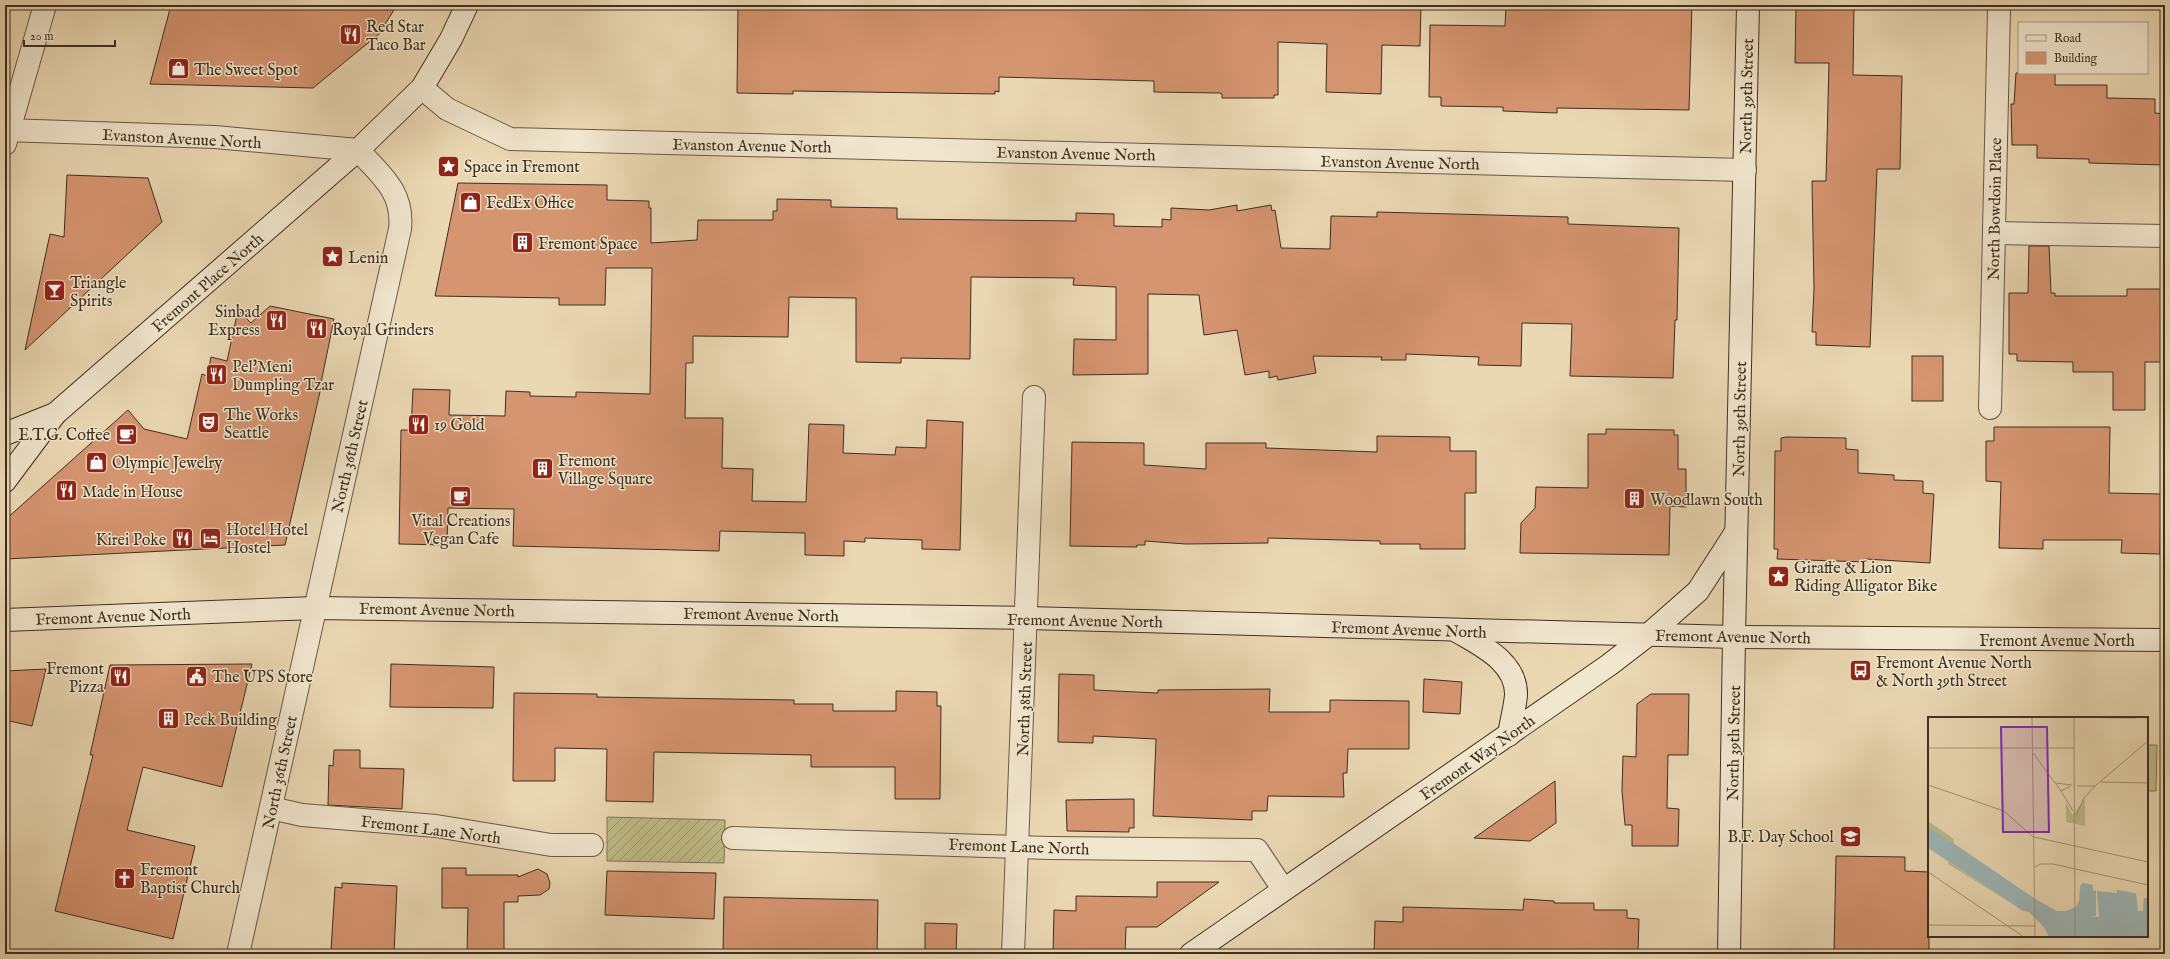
<svg xmlns="http://www.w3.org/2000/svg" width="2170" height="959" font-family="'IM FELL English',serif">
	<style>
		.park { fill: #bfbc87; stroke: #7e7653 }
		.garden { fill: url(#garden-furrows); stroke: #7e7653 }
		.building { fill: #d69571; stroke: #3e2f1f }
		.lines { fill: none; stroke-linecap: round; stroke-linejoin: round }
		.street-casing { stroke: #695944; stroke-width: 24 }
		.secondary-casing { stroke: #3e2f1f; stroke-width: 24 }
		.street { stroke: #f1e6ce; stroke-width: 22 }
		.secondary { stroke: #f1e6ce; stroke-width: 22 }
		.labels { text-anchor: middle; stroke-width: 3; stroke-linejoin: round; paint-order: stroke }
		.poi-label { font-size: 16px; fill: #3e2f1f; stroke: #f1e6ce; text-anchor: start }
		.street-label { font-size: 16px; fill: #3e2f1f; stroke: #f1e6ce }
		.inset-road { fill: none; stroke: #a59478; stroke-width: 1 }
		.view { fill: #7b2cbf; fill-opacity: 0.15; stroke: #7b2cbf; stroke-width: 2 }
		.inset-edge { fill: none; stroke: #3e2f1f; stroke-width: 2 }
	</style>
	<defs>
		<pattern id="garden-furrows" width="10" height="10" patternUnits="userSpaceOnUse"><rect width="10" height="10" fill="#bfbc87"/><path d="M-1 1l2-2M0 10L10 0M9 11l2-2" fill="none" stroke="#9d996e"/></pattern>
	</defs>
	<rect width="100%" height="100%" fill="#ead8b3"/>
	<filter id="stains"><feTurbulence type="fractalNoise" baseFrequency=".005" numOctaves="4"/><feColorMatrix values="0 0 0 0 .2 0 0 0 0 .09 0 0 0 0 .02 0 0 0 .5 -.17"/></filter>
	<radialGradient id="worn" r=".72"><stop offset=".6" stop-color="#630" stop-opacity="0"/><stop offset="1" stop-color="#630" stop-opacity=".3"/></radialGradient>
	<!-- park -->
	<polygon class="park" points="2147,745 2157,745 2156,791 2147,791"/>
	<!-- garden -->
	<polygon class="garden" points="607,817 725,820 724,863 607,861"/>
	<!-- building -->
	<g class="building">
		<polygon points="171,5 397,5 379,34 313,88 150,84"/>
		<polygon points="738,5 1421,5 1420,46 1382,45 1381,94 1326,92 1327,44 1278,42 1278,95 1274,95 1274,98 1222,98 1222,94 1220,93 1154,92 1154,81 999,77 999,92 995,91 995,94 793,91 793,94 737,93"/>
		<polygon points="1506,5 1692,5 1689,110 1557,108 1557,113 1503,111 1503,107 1441,106 1441,97 1429,97 1430,25 1505,26"/>
		<polygon points="1796,5 1854,5 1853,75 1902,76 1900,169 1877,169 1870,347 1816,345 1816,332 1812,332 1814,289 1812,181 1826,181 1829,63 1795,63"/>
		<polygon points="2016,73 2055,73 2055,85 2107,85 2107,98 2155,99 2155,113 2165,114 2165,165 2089,163 2089,159 2037,158 2037,145 2012,145 2011,104 2014,104"/>
		<polygon points="67,175 148,178 162,222 25,350 50,234 64,237"/>
		<polygon points="458,183 607,185 607,200 649,201 649,208 651,208 651,243 697,240 698,220 773,220 773,211 777,211 777,199 831,200 831,207 897,208 897,219 1076,221 1076,213 1114,214 1114,226 1162,227 1162,219 1171,220 1171,208 1209,210 1237,205 1237,211 1271,205 1272,211 1275,210 1281,248 1330,249 1331,216 1377,217 1377,212 1568,217 1568,224 1679,228 1677,320 1675,320 1673,378 1570,376 1572,324 1522,323 1521,366 1478,365 1479,357 1406,354 1406,360 1381,360 1382,357 1313,356 1316,373 1278,380 1277,376 1269,378 1269,371 1245,375 1237,330 1204,335 1199,295 1148,294 1148,374 1073,375 1074,339 1116,340 1116,287 1073,285 1074,278 971,277 970,359 901,358 901,363 856,362 856,298 789,297 788,337 693,336 693,363 686,363 685,418 723,418 722,468 753,469 752,501 806,502 809,424 844,425 843,453 895,455 896,447 926,448 927,420 963,422 960,550 922,549 922,540 865,538 865,542 844,541 844,556 805,555 805,533 720,531 719,551 513,546 514,509 448,508 447,545 399,544 401,430 411,430 413,389 450,390 449,415 505,416 506,391 530,392 530,396 576,397 576,392 650,394 652,268 606,268 605,305 559,305 559,298 435,296"/>
		<polygon points="2029,246 2049,246 2051,293 2055,293 2055,296 2127,296 2127,289 2162,289 2162,362 2145,362 2145,410 2113,410 2113,372 2073,372 2073,362 2017,361 2017,354 2009,354 2009,293 2028,293"/>
		<polygon points="270,306 334,319 321,383 322,383 285,545 5,559 5,520 128,410 144,429 187,439 202,374 207,376 211,357 227,361 238,310 251,323"/>
		<rect x="1912" y="356" width="31" height="45"/>
		<polygon points="1994,427 2110,427 2109,493 2161,494 2160,554 2121,553 2122,540 2043,540 2043,549 1999,548 2001,482 1986,481 1986,441 1994,441"/>
		<polygon points="1606,429 1674,430 1674,435 1678,435 1678,469 1686,469 1686,507 1670,506 1669,555 1520,553 1521,523 1535,508 1536,487 1588,488 1588,434 1606,434"/>
		<polygon points="1377,436 1450,437 1450,451 1476,451 1476,493 1465,493 1465,549 1420,549 1420,544 1380,544 1380,541 1268,538 1268,543 1186,544 1145,541 1145,545 1137,545 1137,547 1070,546 1072,442 1144,443 1144,465 1206,469 1206,443 1266,443 1266,448 1377,452"/>
		<polygon points="1786,437 1846,438 1846,449 1858,450 1858,473 1894,475 1894,480 1923,481 1923,493 1934,494 1930,563 1866,559 1866,562 1777,559 1778,549 1774,549 1775,451 1781,451 1781,438"/>
		<polygon points="252,664 222,787 143,767 127,830 195,846 173,939 55,911 93,755 90,755 110,665"/>
		<polygon points="391,664 494,667 493,708 390,707"/>
		<polygon points="46,669 32,726 5,720 5,671"/>
		<polygon points="1059,674 1094,675 1094,690 1158,693 1158,690 1270,689 1269,712 1330,712 1330,700 1409,701 1409,749 1348,749 1347,773 1343,773 1344,797 1268,796 1267,811 1252,811 1252,820 1153,816 1156,739 1093,736 1093,743 1058,742"/>
		<polygon points="1424,679 1462,682 1460,714 1423,712"/>
		<polygon points="896,691 937,692 937,706 941,706 940,799 895,799 895,767 811,767 811,755 654,752 653,802 606,801 607,749 555,748 555,781 513,781 514,693 597,694 597,697 794,700 794,704 833,704 833,711 896,711"/>
		<polygon points="1651,694 1689,694 1688,755 1668,755 1667,808 1679,809 1678,846 1632,846 1632,825 1625,825 1622,791 1623,756 1636,757 1637,704"/>
		<polygon points="334,750 360,750 360,768 404,769 402,809 328,805 329,765 333,766"/>
		<polygon points="1555,781 1556,823 1530,841 1474,838"/>
		<polygon points="1134,799 1134,828 1129,828 1129,832 1067,831 1066,800"/>
		<polygon points="1836,856 1905,857 1905,871 1929,872 1929,954 1834,954"/>
		<polygon points="442,868 466,868 466,875 518,875 518,877 538,869 547,874 550,883 549,889 540,895 518,896 518,902 504,902 504,954 467,954 468,908 442,908"/>
		<polygon points="607,871 716,873 714,919 605,915"/>
		<polygon points="1157,882 1219,882 1157,927 1126,927 1125,954 1053,954 1054,910 1076,911 1076,896 1157,897"/>
		<polygon points="342,883 397,886 394,954 336,954 337,951 331,950 335,887 342,888"/>
		<polygon points="724,897 878,900 877,954 723,954"/>
		<polygon points="1524,899 1554,901 1554,903 1594,903 1594,910 1627,910 1627,918 1639,919 1638,952 1593,951 1593,954 1374,954 1375,921 1403,922 1403,907 1523,910"/>
		<polygon points="925,923 957,924 956,954 925,954"/>
	</g>
	<g class="lines">
		<defs>
			<g id="street">
				<polyline points="422,88 447,109 510,139 1745,170"/>
				<path d="M5 130 215 137 358 150C381 175 404 192 400 229L238 954"/>
				<polyline points="5,144 45,5"/>
				<polyline points="1994,233 2165,236"/>
				<polyline points="1990,408 1999,9"/>
				<polyline points="271,808 302,815 436,826 551,845 592,845"/>
				<polyline points="733,838 1050,848 1257,850 1283,889"/>
				<polyline points="1013,954 1034,397"/>
			</g>
			<g id="secondary">
				<polyline points="5,434 55,414"/>
				<polyline points="5,481 55,414 358,150 422,88 451,39 467,5"/>
				<polyline points="5,620 315,608 1027,618 1734,637 2165,640"/>
				<path d="M1455 630C1478 644 1517 661 1516 695 1515 708 1511 721 1509 735"/>
				<polyline points="1191,954 1609,665 1648,635 1698,591 1736,532"/>
				<polyline points="1729,954 1734,637 1748,5"/>
			</g>
		</defs>
		<!-- street casing -->
		<use href="#street" class="street-casing"/>
		<!-- secondary casing -->
		<use href="#secondary" class="secondary-casing"/>
		<!-- street -->
		<use href="#street" class="street"/>
		<!-- secondary -->
		<use href="#secondary" class="secondary"/>
	</g>
	<!-- icons -->
	<defs>
		<symbol id="restaurant-square" viewBox="-11 -11 22 22"><rect x="-9" y="-9" width="18" height="18" rx="4" fill="#8f2418" stroke="#f1e6ce"/><path d="M-5-6h1v4h1v-4h1v4h1v-4h1v5L-1.5 .5V6h-2V.5L-5-1ZM5-6V6H3V1.5H1.5Q1.5-4 5-6Z" fill="#fff"/></symbol>
		<symbol id="shop-square" viewBox="-11 -11 22 22"><rect x="-9" y="-9" width="18" height="18" rx="4" fill="#8f2418" stroke="#f1e6ce"/><path d="M-5-2.5h2.3a2.7 3.5 0 0 1 5.4 0H5L5.5 6h-11ZM-1.5-2.5h3a1.5 2.3 0 0 0-3 0Z" fill="#fff"/></symbol>
		<symbol id="sight-square" viewBox="-11 -11 22 22"><rect x="-9" y="-9" width="18" height="18" rx="4" fill="#8f2418" stroke="#f1e6ce"/><path d="M0-6L1.8-2.2L6-1.7L2.9 1.2L3.7 5.4L0 3.3L-3.7 5.4L-2.9 1.2L-6-1.7L-1.8-2.2Z" fill="#fff"/></symbol>
		<symbol id="building-square" viewBox="-11 -11 22 22"><rect x="-9" y="-9" width="18" height="18" rx="4" fill="#8f2418" stroke="#f1e6ce"/><path d="M-4-6H4V6H1V3H-1V6H-4ZM-2.5-4.3h1.7v1.8h-1.7ZM.8-4.3h1.7v1.8H.8ZM-2.5-1h1.7V.8h-1.7ZM.8-1h1.7V.8H.8Z" fill="#fff"/></symbol>
		<symbol id="bar-square" viewBox="-11 -11 22 22"><rect x="-9" y="-9" width="18" height="18" rx="4" fill="#8f2418" stroke="#f1e6ce"/><path d="M-6-5H6L.8 .8V4.5H3.5V6h-7V4.5H-.8V.8Z" fill="#fff"/></symbol>
		<symbol id="theatre-square" viewBox="-11 -11 22 22"><rect x="-9" y="-9" width="18" height="18" rx="4" fill="#8f2418" stroke="#f1e6ce"/><path d="M-5-5.5Q0-4 5-5.5V0Q5 5 0 6Q-5 5-5 0ZM-3.3-2.5H-1v1.5H-3.3ZM1-2.5H3.3v1.5H1ZM-2.8 1Q0 5.5 2.8 1Z" fill="#fff"/></symbol>
		<symbol id="cafe-square" viewBox="-11 -11 22 22"><rect x="-9" y="-9" width="18" height="18" rx="4" fill="#8f2418" stroke="#f1e6ce"/><path d="M-5.5-4.5H6V0H3Q3 3.5 0 3.5H-2.5Q-5.5 3.5-5.5 0ZM3-3.2v2h1.7v-2ZM-6 4.5H4V6H-6Z" fill="#fff"/></symbol>
		<symbol id="hotel-square" viewBox="-11 -11 22 22"><rect x="-9" y="-9" width="18" height="18" rx="4" fill="#8f2418" stroke="#f1e6ce"/><path d="M-6-4.5h1.5V1H6V5H4.5V3h-9V5H-6ZM-4 0a1.8 1.8 0 1 1 3.6 0ZM.5 0V-2.5h3Q6-2.5 6 0Z" fill="#fff"/></symbol>
		<symbol id="bus-square" viewBox="-11 -11 22 22"><rect x="-9" y="-9" width="18" height="18" rx="4" fill="#8f2418" stroke="#f1e6ce"/><path d="M-5-6H5V4H4V6H2V4H-2V6H-4V4H-5ZM-3.5-4V0h7V-4ZM-3.5 1.2v1.5H-2V1.2ZM2 1.2v1.5H3.5V1.2Z" fill="#fff"/></symbol>
		<symbol id="civic-square" viewBox="-11 -11 22 22"><rect x="-9" y="-9" width="18" height="18" rx="4" fill="#8f2418" stroke="#f1e6ce"/><path d="M-.6-6.5H3V-4.5H.6V-3L4-1V1h2V6H-6V1h2V-1L-.6-3ZM-1.2 2.5V6h2.4V2.5Z" fill="#fff"/></symbol>
		<symbol id="school-square" viewBox="-11 -11 22 22"><rect x="-9" y="-9" width="18" height="18" rx="4" fill="#8f2418" stroke="#f1e6ce"/><path d="M0-5L7-2L0 1L-7-2ZM-4 1L0 2.5L4 1V4Q0 6-4 4Z" fill="#fff"/></symbol>
		<symbol id="church-square" viewBox="-11 -11 22 22"><rect x="-9" y="-9" width="18" height="18" rx="4" fill="#8f2418" stroke="#f1e6ce"/><path d="M-1.2-6h2.4v3.5h3.3v2.4h-3.3V6h-2.4V-.1h-3.3v-2.4h3.3Z" fill="#fff"/></symbol>
	</defs>
	<g fill-rule="evenodd">
		<use href="#restaurant-square" x="338" y="22" width="25" height="25"/>
		<use href="#shop-square" x="166" y="56" width="25" height="25"/>
		<use href="#sight-square" x="436" y="154" width="25" height="25"/>
		<use href="#shop-square" x="458" y="190" width="25" height="25"/>
		<use href="#building-square" x="510" y="230" width="25" height="25"/>
		<use href="#sight-square" x="320" y="244" width="25" height="25"/>
		<use href="#bar-square" x="42" y="278" width="25" height="25"/>
		<use href="#restaurant-square" x="264" y="308" width="25" height="25"/>
		<use href="#restaurant-square" x="304" y="316" width="25" height="25"/>
		<use href="#restaurant-square" x="204" y="362" width="25" height="25"/>
		<use href="#theatre-square" x="196" y="410" width="25" height="25"/>
		<use href="#restaurant-square" x="406" y="412" width="25" height="25"/>
		<use href="#cafe-square" x="114" y="422" width="25" height="25"/>
		<use href="#shop-square" x="84" y="450" width="25" height="25"/>
		<use href="#building-square" x="530" y="456" width="25" height="25"/>
		<use href="#restaurant-square" x="54" y="478" width="25" height="25"/>
		<use href="#cafe-square" x="448" y="484" width="25" height="25"/>
		<use href="#building-square" x="1622" y="486" width="25" height="25"/>
		<use href="#hotel-square" x="198" y="526" width="25" height="25"/>
		<use href="#restaurant-square" x="170" y="526" width="25" height="25"/>
		<use href="#sight-square" x="1766" y="564" width="25" height="25"/>
		<use href="#bus-square" x="1848" y="658" width="25" height="25"/>
		<use href="#civic-square" x="184" y="664" width="25" height="25"/>
		<use href="#restaurant-square" x="108" y="664" width="25" height="25"/>
		<use href="#building-square" x="156" y="706" width="25" height="25"/>
		<use href="#school-square" x="1838" y="824" width="25" height="25"/>
		<use href="#church-square" x="112" y="866" width="25" height="25"/>
	</g>
	<g class="labels">
		<!-- poi labels -->
		<g class="poi-label">
			<text x="366" y="32">Red Star<tspan x="366" dy="18">Taco Bar</tspan></text>
			<text x="194" y="75">The Sweet Spot</text>
			<text x="464" y="172">Space in Fremont</text>
			<text x="486" y="208">FedEx Office</text>
			<text x="538" y="249">Fremont Space</text>
			<text x="348" y="263">Lenin</text>
			<text x="70" y="288">Triangle<tspan x="70" dy="18">Spirits</tspan></text>
			<text x="260" y="317" text-anchor="end">Sinbad<tspan x="260" dy="18">Express</tspan></text>
			<text x="332" y="335">Royal Grinders</text>
			<text x="232" y="372">Pel'Meni<tspan x="232" dy="18">Dumpling Tzar</tspan></text>
			<text x="224" y="420">The Works<tspan x="224" dy="18">Seattle</tspan></text>
			<text x="434" y="430">19 Gold</text>
			<text x="110" y="440" text-anchor="end">E.T.G. Coffee</text>
			<text x="558" y="466">Fremont<tspan x="558" dy="18">Village Square</tspan></text>
			<text x="112" y="468">Olympic Jewelry</text>
			<text x="82" y="497">Made in House</text>
			<text x="1650" y="505">Woodlawn South</text>
			<text x="461" y="526" text-anchor="middle">Vital Creations<tspan x="461" dy="18">Vegan Cafe</tspan></text>
			<text x="226" y="535">Hotel Hotel<tspan x="226" dy="18">Hostel</tspan></text>
			<text x="166" y="545" text-anchor="end">Kirei Poke</text>
			<text x="1794" y="573">Giraffe &amp; Lion<tspan x="1794" dy="18">Riding Alligator Bike</tspan></text>
			<text x="1876" y="668">Fremont Avenue North<tspan x="1876" dy="18">&amp; North 39th Street</tspan></text>
			<text x="104" y="674" text-anchor="end">Fremont<tspan x="104" dy="18">Pizza</tspan></text>
			<text x="212" y="682">The UPS Store</text>
			<text x="184" y="725">Peck Building</text>
			<text x="1834" y="842" text-anchor="end">B.F. Day School</text>
			<text x="140" y="875">Fremont<tspan x="140" dy="18">Baptist Church</tspan></text>
		</g>
		<!-- street labels -->
		<g class="street-label">
			<text transform="translate(1746 96) rotate(-89)" y="6">North 39th Street</text>
			<text transform="translate(182 138) rotate(3)" y="6">Evanston Avenue North</text>
			<text transform="translate(752 145) rotate(1)" y="6">Evanston Avenue North</text>
			<text transform="translate(1076 153) rotate(1)" y="6">Evanston Avenue North</text>
			<text transform="translate(1400 162) rotate(1)" y="6">Evanston Avenue North</text>
			<text transform="translate(1994 209) rotate(-89)" y="6">North Bowdoin Place</text>
			<text transform="translate(207 282) rotate(-41)" y="6">Fremont Place North</text>
			<text transform="translate(1739 419) rotate(-89)" y="6">North 39th Street</text>
			<text transform="translate(349 456) rotate(-77)" y="6">North 36th Street</text>
			<text transform="translate(437 609) rotate(1)" y="6">Fremont Avenue North</text>
			<text transform="translate(761 614) rotate(1)" y="6">Fremont Avenue North</text>
			<text transform="translate(113 616) rotate(-2)" y="6">Fremont Avenue North</text>
			<text transform="translate(1085 620) rotate(1)" y="6">Fremont Avenue North</text>
			<text transform="translate(1409 629) rotate(2)" y="6">Fremont Avenue North</text>
			<text transform="translate(1733 636) rotate(1)" y="6">Fremont Avenue North</text>
			<text x="2057" y="646">Fremont Avenue North</text>
			<text transform="translate(1024 699) rotate(-88)" y="6">North 38th Street</text>
			<text transform="translate(1733 743) rotate(-89)" y="6">North 39th Street</text>
			<text transform="translate(1477 757) rotate(-35)" y="6">Fremont Way North</text>
			<text transform="translate(279 772) rotate(-78)" y="6">North 36th Street</text>
			<text transform="translate(431 829) rotate(7)" y="6">Fremont Lane North</text>
			<text transform="translate(1019 846) rotate(2)" y="6">Fremont Lane North</text>
		</g>
	</g>
	<!-- overview -->
	<g transform="translate(1928 717)">
		<rect width="220" height="220" fill="#ead8b3"/>
		<path d="M157 82V109L138 105V85L144 98ZM0 104 26 122V127L0 109ZM21 145 40 158 83 186 20 147Z" fill="#bfbc87"/>
		<path d="M0 109 109 183 129 194H138L148 190 151 184 152 169 155 166 216 178V181H220V220H121L115 209 101 195 95 194 0 131Z" fill="#9db7b8"/>
		<path d="M165 167 189 172V176L169 174 171 200H162L168 199V174L165 173ZM208 176 216 178 215 194H210Z" fill="#ead8b3"/>
		<path class="inset-road" d="M104 0 107 220M146 0 147 220M148 0 189 1M208 0 220 1M189 1H208M0 31H104M105 31H146M105 36 127 66 144 68M173 65 220 66M128 67 133 74 142 69M0 68 76 94 105 120M149 69H167L220 24M133 74 145 94M148 99 156 81 167 69M106 120 220 145M125 147 220 168M107 150 112 147H125M0 155 96 220M0 208 107 209"/>
		<path class="view" d="M73 10H119L121 115H75Z"/>
		<rect width="220" height="220" class="inset-edge"/>
	</g>
	<!-- margin -->
	<rect width="2170" height="959" fill="none" stroke="#ead8b3" stroke-width="20"/>
	<rect x="6" y="6" width="2158" height="947" fill="none" stroke="#3e2f1f" stroke-width="2"/>
	<rect x="10" y="10" width="2150" height="939" fill="none" stroke="#3e2f1f"/>
	<!-- legend -->
	<rect x="2018" y="22" width="130" height="52" fill="#f1e6ce" stroke="#a99d88"/>
	<rect x="2026" y="35" width="20" height="6" fill="#f1e6ce" stroke="#a99d88"/>
	<text x="2054" y="42" font-size="12" fill="#3e2f1f">Road</text>
	<rect x="2026" y="52" width="20" height="12" fill="#d69571" stroke="#a99d88"/>
	<text x="2054" y="62" font-size="12" fill="#3e2f1f">Building</text>
	<!-- scale -->
	<path d="M24 40v6h91v-6" fill="none" stroke="#3e2f1f" stroke-width="2"/>
	<text x="30" y="40" font-size="12" fill="#3e2f1f" stroke="#f1e6ce" stroke-width="3" paint-order="stroke">20 m</text>
	<rect width="100%" height="100%" filter="url(#stains)"/>
	<rect width="100%" height="100%" fill="url(#worn)"/>
</svg>
